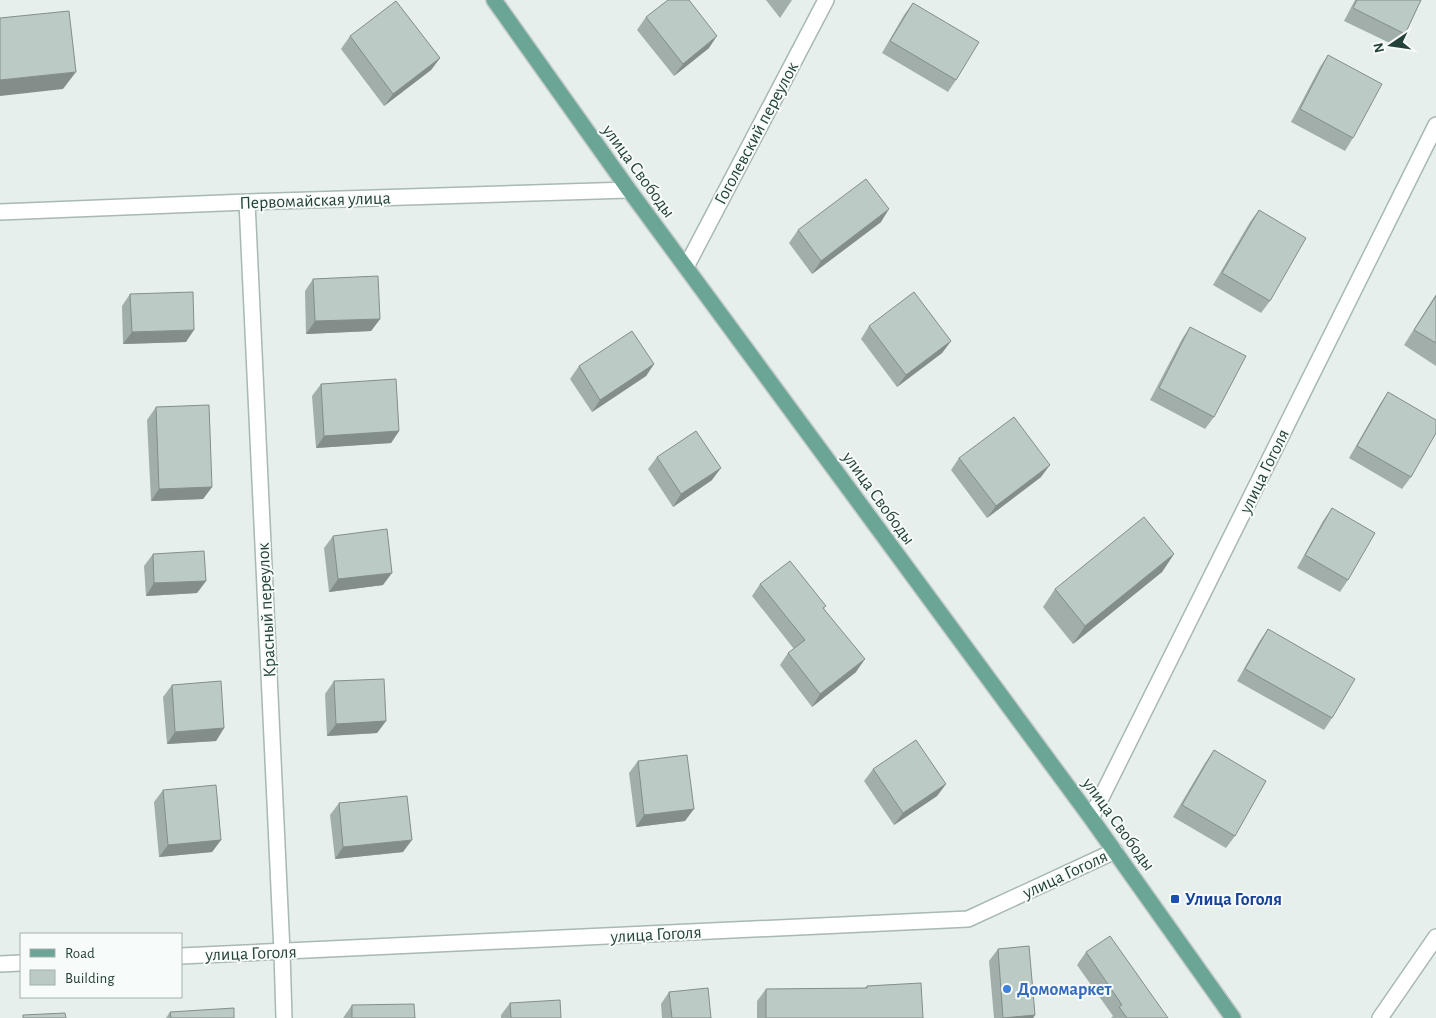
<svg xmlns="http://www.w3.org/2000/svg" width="1436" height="1018" font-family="'Alegreya Sans',sans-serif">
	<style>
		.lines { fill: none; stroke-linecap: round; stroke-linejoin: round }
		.minor-casing { stroke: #a8b8b2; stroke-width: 18 }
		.major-casing { stroke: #c2cac8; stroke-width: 18 }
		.minor { stroke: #fff; stroke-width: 15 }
		.major { stroke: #6aa596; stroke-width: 15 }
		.wall { fill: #a1aea9 }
		.shaded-wall { fill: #838d89 }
		.building { fill: #bbcac4; stroke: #838d89 }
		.transit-dot { fill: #1a4fb4; stroke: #f7fbf9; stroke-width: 2 }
		.shop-dot { fill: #3f7fe0; stroke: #f7fbf9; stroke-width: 2 }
		.labels { text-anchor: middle; stroke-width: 4; stroke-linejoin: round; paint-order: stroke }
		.street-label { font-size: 18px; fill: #24423a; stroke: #f7fbf9 }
		.transit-label { font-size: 18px; font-weight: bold; fill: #164399; stroke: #f7fbf9; text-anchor: start }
		.shop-label { font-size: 18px; font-weight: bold; fill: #366cbe; stroke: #f7fbf9; text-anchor: start }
	</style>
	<rect width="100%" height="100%" fill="#e6efeb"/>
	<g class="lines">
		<defs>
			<g id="minor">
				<polyline points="247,202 282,952 284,1018"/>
				<polyline points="0,212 247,202 629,190"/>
				<polyline points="686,267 826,0"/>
				<polyline points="1091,818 1436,125"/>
				<polyline points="181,956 968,919 1115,851"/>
				<polyline points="0,964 21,963"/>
				<polyline points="1380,1018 1436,937"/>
			</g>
			<polyline id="major" points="494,0 629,190 1091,818 1233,1018"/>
		</defs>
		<!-- minor casing -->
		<use href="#minor" class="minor-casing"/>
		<!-- major casing -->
		<use href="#major" class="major-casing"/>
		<!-- minor -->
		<use href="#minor" class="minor"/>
		<!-- major -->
		<use href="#major" class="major"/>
	</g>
	<!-- wall -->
	<g class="wall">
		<polygon points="766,0 792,0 780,18"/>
		<polygon points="1355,0 1421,0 1405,34 1396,46 1344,21"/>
		<polygon points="913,3 956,80 948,92 882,53 904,15"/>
		<polygon points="646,17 709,48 674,76 637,30"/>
		<polygon points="350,36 440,58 431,70 384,106 341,49"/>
		<polygon points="1328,55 1353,138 1345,151 1291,122 1320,67"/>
		<polygon points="1259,210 1270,301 1261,313 1213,285 1250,222"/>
		<polygon points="881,222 812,274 789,243 798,230"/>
		<polygon points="313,279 380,319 371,331 306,334 305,291"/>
		<polygon points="130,294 186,342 123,344 122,306"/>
		<polygon points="1436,294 1436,366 1404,345"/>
		<polygon points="869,326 951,341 942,353 897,387 861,339"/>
		<polygon points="1190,327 1214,417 1205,429 1150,400 1182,339"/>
		<polygon points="654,364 646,376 592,412 570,379 579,366"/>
		<polygon points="321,384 399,431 391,443 316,448 312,396"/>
		<polygon points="1388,392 1411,477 1402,489 1349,458 1380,404"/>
		<polygon points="156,407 212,487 203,499 151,501 147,420"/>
		<polygon points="657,457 712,480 673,507 648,469"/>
		<polygon points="959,458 1041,477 987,518 951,470"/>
		<polygon points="1332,508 1348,580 1340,592 1297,568 1323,521"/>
		<polygon points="333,536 383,585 329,592 324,548"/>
		<polygon points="153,554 206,581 197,593 146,596 144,566"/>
		<polygon points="1174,554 1162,572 1073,644 1043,607 1055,589"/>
		<polygon points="760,584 824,608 856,672 812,707 780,665 788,653 794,649 752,596"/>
		<polygon points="1268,629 1332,718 1324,730 1237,681 1259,642"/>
		<polygon points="334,681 386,721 377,733 327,736 325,694"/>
		<polygon points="172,685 224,728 216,741 167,744 163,697"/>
		<polygon points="1214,750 1235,836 1226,848 1173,817 1205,763"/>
		<polygon points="638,761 685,821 636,827 629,773"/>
		<polygon points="873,769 946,784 937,796 894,825 864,781"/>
		<polygon points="163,790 221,840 212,852 159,857 154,802"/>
		<polygon points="339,803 403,852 335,859 330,815"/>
		<polygon points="998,949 1035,1015 1033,1018 994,1018 989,961"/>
		<polygon points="1086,952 1168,1018 1111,1018 1113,1016 1077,965"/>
		<polygon points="867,986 923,1018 757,1018 757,1001 766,989 865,988"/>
		<polygon points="669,992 711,1018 662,1018 661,1004"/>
		<polygon points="510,1003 561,1018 501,1018 501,1015"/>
		<polygon points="352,1005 415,1018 343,1018"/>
		<polygon points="170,1012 234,1018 166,1018"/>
	</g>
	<!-- shaded-wall -->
	<g class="shaded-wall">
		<polygon points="717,36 709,48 674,76 683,64"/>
		<polygon points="440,58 431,70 384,106 393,94"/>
		<polygon points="76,72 63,89 0,96 0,80"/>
		<polygon points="889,209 881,222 812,274 821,261"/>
		<polygon points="380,319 371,331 306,334 315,321"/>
		<polygon points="194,330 186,342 123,344 132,332"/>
		<polygon points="951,341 942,353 897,387 906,375"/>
		<polygon points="654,364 646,376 592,412 600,400"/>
		<polygon points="399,431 391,443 316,448 324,436"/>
		<polygon points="1050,465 1041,477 987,518 996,506"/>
		<polygon points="721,468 712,480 673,507 681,494"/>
		<polygon points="212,487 203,499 151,501 159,489"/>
		<polygon points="1174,554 1162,572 1073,644 1085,626"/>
		<polygon points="392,573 383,585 329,592 338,579"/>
		<polygon points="206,581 197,593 146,596 154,583"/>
		<polygon points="865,659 856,672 812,707 820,694"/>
		<polygon points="386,721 377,733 327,736 336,724"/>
		<polygon points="224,728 216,741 167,744 175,732"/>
		<polygon points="946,784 937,796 894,825 903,813"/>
		<polygon points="694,809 685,821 636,827 644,815"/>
		<polygon points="221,840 212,852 159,857 168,845"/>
		<polygon points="412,840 403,852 335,859 343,847"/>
		<polygon points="1035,1015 1033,1018 1003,1018"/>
	</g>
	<!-- building -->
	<g class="building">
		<polygon points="668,0 689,0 717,36 683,64 646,17"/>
		<polygon points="1357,0 1421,0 1405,34 1353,8"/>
		<polygon points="396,1 440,58 393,94 350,36"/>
		<polygon points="913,3 979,42 956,80 890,41"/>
		<polygon points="69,11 76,72 0,80 0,18"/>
		<polygon points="1328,55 1382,84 1353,138 1300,109"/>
		<polygon points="866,179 889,209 821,261 798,230"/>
		<polygon points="1259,210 1306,238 1270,301 1222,273"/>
		<polygon points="378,276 380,319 315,321 313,279"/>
		<polygon points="193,292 194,330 132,332 130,294"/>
		<polygon points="914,292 951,341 906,375 869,326"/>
		<polygon points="1436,296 1436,343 1414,330"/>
		<polygon points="1190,327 1246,356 1214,417 1159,388"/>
		<polygon points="632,331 654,364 600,400 579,366"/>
		<polygon points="396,379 399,431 324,436 321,384"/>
		<polygon points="1388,392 1436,420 1436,433 1411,477 1357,446"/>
		<polygon points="209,405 212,487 159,489 156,407"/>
		<polygon points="1014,417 1050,465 996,506 959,458"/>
		<polygon points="696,431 721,468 681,494 657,457"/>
		<polygon points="1332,508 1375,533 1348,580 1305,555"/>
		<polygon points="1144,517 1174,554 1085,626 1055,589"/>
		<polygon points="387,529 392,573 338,579 333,536"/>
		<polygon points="204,551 206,581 154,583 153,554"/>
		<polygon points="790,561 826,606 823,608 865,659 820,694 788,653 805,640 760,584"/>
		<polygon points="1268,629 1355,679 1332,718 1245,669"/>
		<polygon points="384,679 386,721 336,724 334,681"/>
		<polygon points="221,681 224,728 175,732 172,685"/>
		<polygon points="916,740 946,784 903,813 873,769"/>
		<polygon points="1214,750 1266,781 1235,836 1182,805"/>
		<polygon points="687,755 694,809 644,815 638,761"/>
		<polygon points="216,785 221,840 168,845 163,790"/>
		<polygon points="407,796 412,840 343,847 339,803"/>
		<polygon points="1110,936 1168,1018 1127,1018 1119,1007 1122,1005 1086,952"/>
		<polygon points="1029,946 1035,1015 1003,1018 998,949"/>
		<polygon points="921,983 923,1018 766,1018 766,989 867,988 867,986"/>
		<polygon points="708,988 711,1018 672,1018 669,992"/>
		<polygon points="560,1000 561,1018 511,1018 510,1003"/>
		<polygon points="414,1004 415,1018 352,1018 352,1005"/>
		<polygon points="234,1008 234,1018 171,1018 170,1012"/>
		<polygon points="65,1013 66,1018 23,1018 23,1015"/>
	</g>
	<!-- markers -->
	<rect class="transit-dot" x="1170" y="894" width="10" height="10" rx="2.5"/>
	<circle class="shop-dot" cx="1007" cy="989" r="5"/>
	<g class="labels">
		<!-- street labels -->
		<g class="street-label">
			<text transform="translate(756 133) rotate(-62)" y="6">Гоголевский переулок</text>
			<text transform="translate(639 171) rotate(54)" y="6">улица Свободы</text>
			<text transform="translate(315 200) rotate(-2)" y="6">Первомайская улица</text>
			<text transform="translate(1264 471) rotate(-64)" y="6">улица Гоголя</text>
			<text transform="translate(879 498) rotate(54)" y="6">улица Свободы</text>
			<text transform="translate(266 610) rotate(-93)" y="6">Красный переулок</text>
			<text transform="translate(1119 824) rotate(54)" y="6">улица Свободы</text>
			<text transform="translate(1065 874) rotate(-25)" y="6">улица Гоголя</text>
			<text transform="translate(656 934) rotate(-3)" y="6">улица Гоголя</text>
			<text transform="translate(251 953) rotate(-2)" y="6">улица Гоголя</text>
		</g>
		<!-- transit labels -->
		<g class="transit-label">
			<text x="1185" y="905">Улица Гоголя</text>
		</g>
		<!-- shop labels -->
		<g class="shop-label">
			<text x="1017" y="995">Домомаркет</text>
		</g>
	</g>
	<!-- legend -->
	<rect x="20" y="933" width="162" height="65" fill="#f7fbf9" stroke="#a3b1ad"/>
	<rect x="30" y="949" width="25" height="8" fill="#6aa596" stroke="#a3b1ad"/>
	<text x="65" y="958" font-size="15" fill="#24423a">Road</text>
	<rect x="30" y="970" width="25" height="15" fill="#bbcac4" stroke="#a3b1ad"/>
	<text x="65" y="983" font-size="15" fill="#24423a">Building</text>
	<!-- north arrow -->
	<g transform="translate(1391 45) rotate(257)" stroke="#f7fbf9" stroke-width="4" paint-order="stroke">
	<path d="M0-4L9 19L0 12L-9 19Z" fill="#24423a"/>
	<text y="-8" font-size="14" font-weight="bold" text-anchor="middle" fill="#24423a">N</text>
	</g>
</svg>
